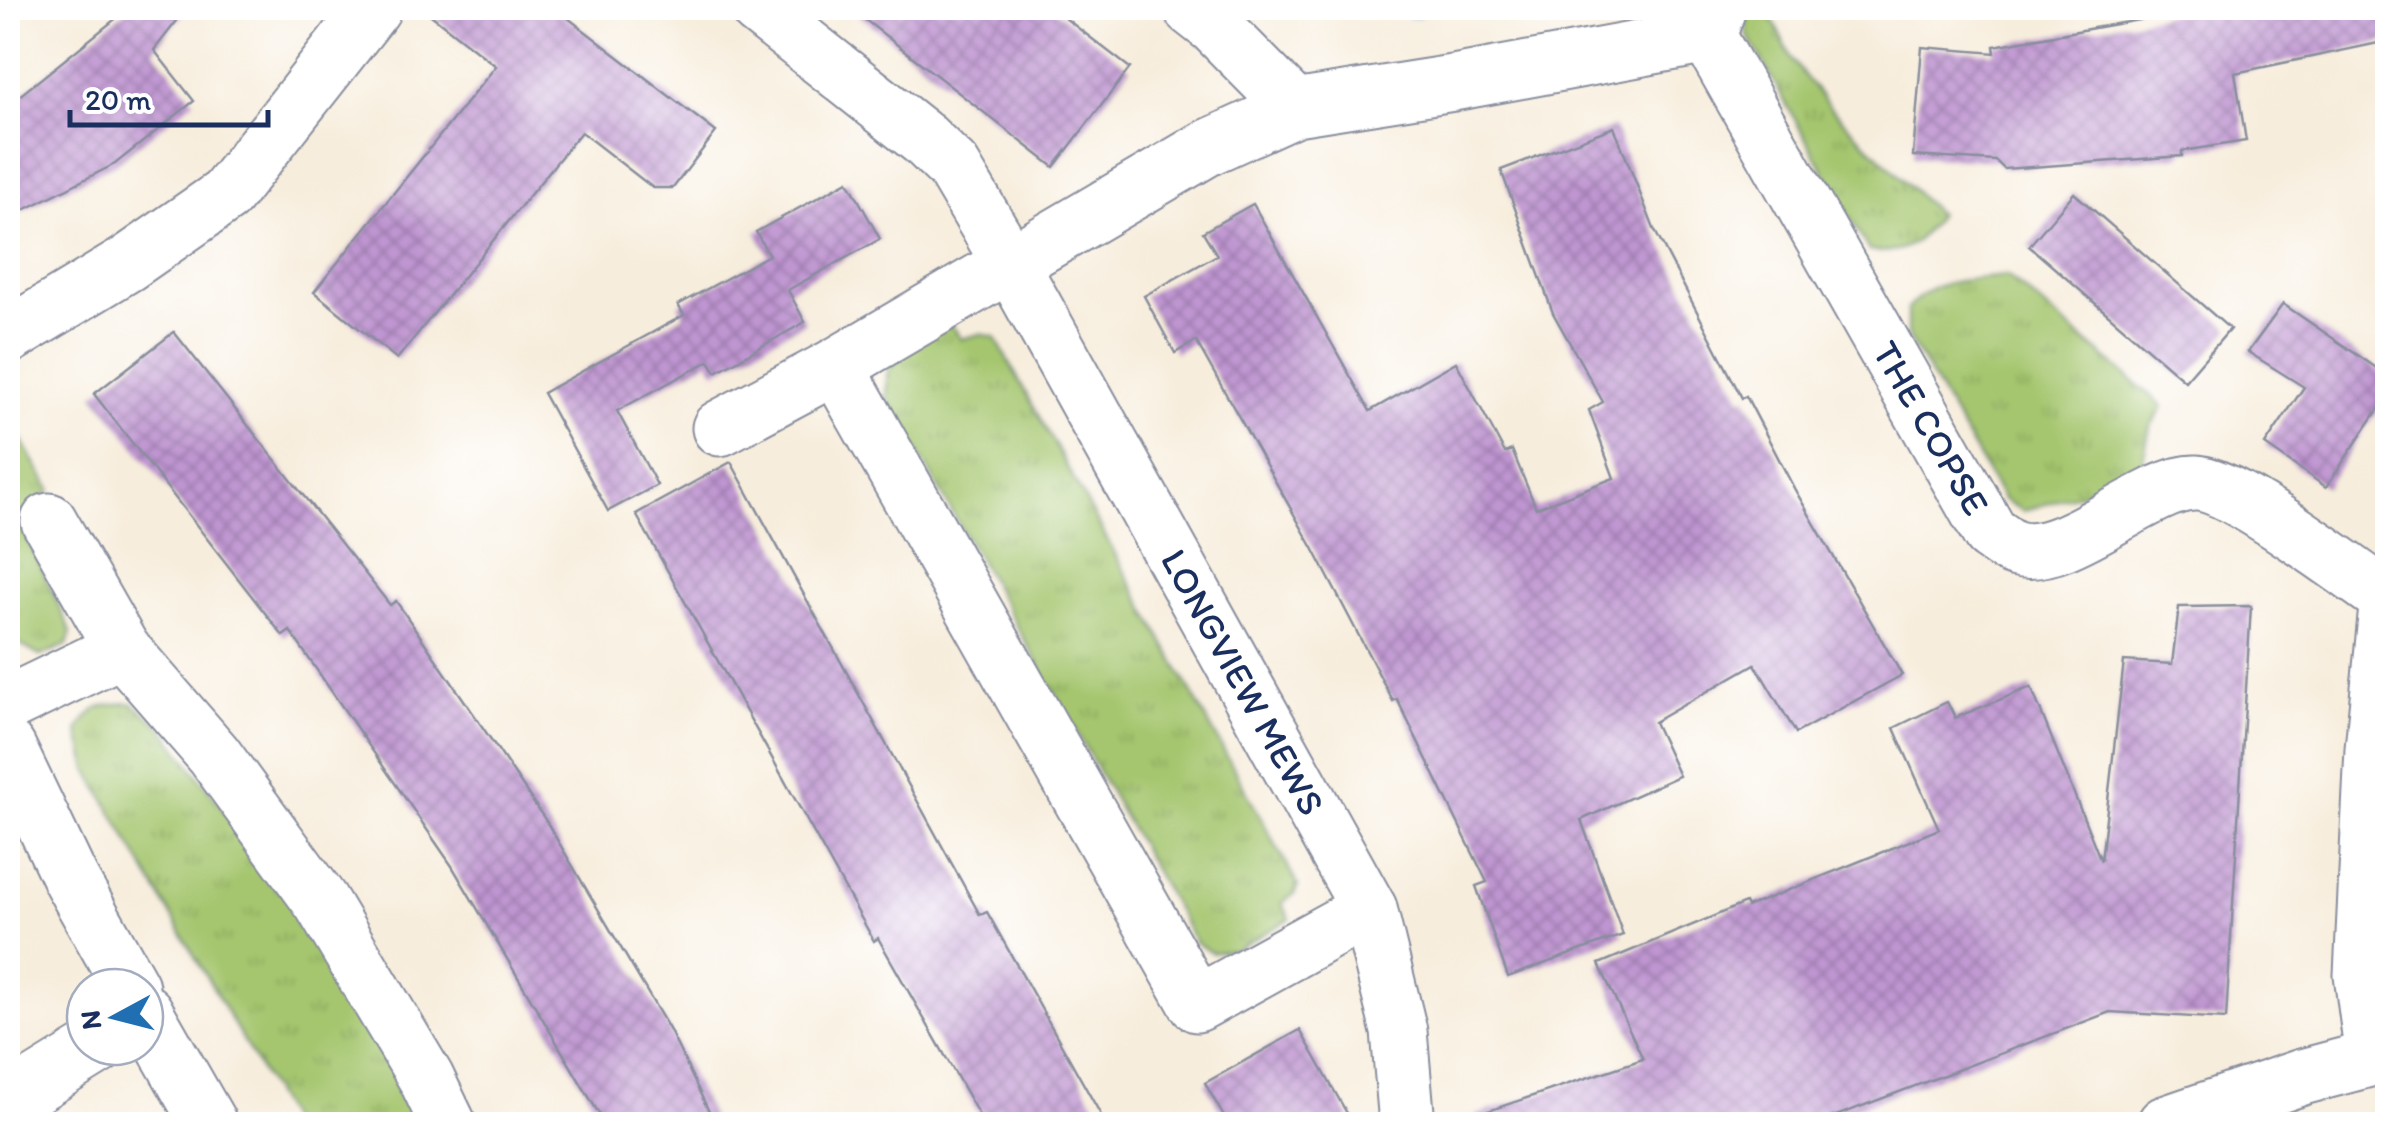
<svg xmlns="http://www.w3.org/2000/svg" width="2395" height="1132" font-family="Itim,sans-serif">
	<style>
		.grass { fill: url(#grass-tufts); stroke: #607a66; stroke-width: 2.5 }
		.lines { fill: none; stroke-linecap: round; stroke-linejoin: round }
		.stream { stroke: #5cb5d9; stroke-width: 20 }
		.building { fill: url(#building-cross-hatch) }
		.street-casing { stroke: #898e9d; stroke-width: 59 }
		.street { stroke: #fff; stroke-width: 55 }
		.labels { text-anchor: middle; stroke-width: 9; stroke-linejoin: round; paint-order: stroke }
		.street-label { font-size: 38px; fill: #1b2f5e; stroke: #fff }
	</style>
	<defs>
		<pattern id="grass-tufts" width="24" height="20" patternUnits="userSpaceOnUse" patternTransform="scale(2.5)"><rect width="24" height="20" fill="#a5c66e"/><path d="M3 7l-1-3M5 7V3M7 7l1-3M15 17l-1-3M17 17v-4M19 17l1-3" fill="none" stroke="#8daa62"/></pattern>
		<pattern id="building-cross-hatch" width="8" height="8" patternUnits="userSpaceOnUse" patternTransform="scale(2.5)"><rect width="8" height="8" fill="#c096d1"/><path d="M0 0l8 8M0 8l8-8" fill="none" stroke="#9b7bad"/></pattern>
	</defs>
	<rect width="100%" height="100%" fill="#fff"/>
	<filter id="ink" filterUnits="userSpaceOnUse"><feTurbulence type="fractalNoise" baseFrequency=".01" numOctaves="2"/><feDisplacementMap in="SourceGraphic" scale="20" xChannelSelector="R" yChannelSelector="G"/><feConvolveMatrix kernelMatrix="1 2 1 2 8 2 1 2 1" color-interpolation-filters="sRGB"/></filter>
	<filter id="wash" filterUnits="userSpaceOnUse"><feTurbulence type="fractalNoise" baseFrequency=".0048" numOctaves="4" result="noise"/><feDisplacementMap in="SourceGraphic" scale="40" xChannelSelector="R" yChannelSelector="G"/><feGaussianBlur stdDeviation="2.25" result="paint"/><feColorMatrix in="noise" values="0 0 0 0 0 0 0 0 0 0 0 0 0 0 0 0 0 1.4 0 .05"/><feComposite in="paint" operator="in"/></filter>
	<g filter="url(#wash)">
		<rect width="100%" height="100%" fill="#f7eddc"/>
		<!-- grass -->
		<g class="grass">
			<path d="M1746 8H1767L1792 60 1831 109 1938 214C1920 243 1905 255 1869 251L1747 34Z"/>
			<path d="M2007 276 2163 406 2150 427 2142 464 2121 481 2023 511 2003 499 1907 335V309C1936 276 1966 281 2007 276Z"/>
			<polygon points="951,324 961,339 980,334 995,337 1298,885 1294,894 1282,903 1290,919 1235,950 1212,953 1195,942 887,397 887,373 900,354"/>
			<polygon points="8,416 51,491 18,517 71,632 67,645 40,656 14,641 8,609"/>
			<path d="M132 703 163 728 304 919 425 1124H291L88 770 78 730C94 704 103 705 132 703Z"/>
		</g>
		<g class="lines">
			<!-- stream -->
			<polyline class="stream" points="1411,8 1415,8"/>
		</g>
		<g id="blocks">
			<!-- building -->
			<g class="building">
				<polygon points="129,8 187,8 154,50 194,101 115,164 8,218 8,105"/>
				<polygon points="422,8 555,8 716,132 673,188 653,188 581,132 397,359 314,292 496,66"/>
				<polygon points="850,8 1052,8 1130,68 1054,167"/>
				<polygon points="2205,8 2388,8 2388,41 2235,73 2246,141 2182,151 2182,156 2004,169 1996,161 1913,156 1922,47 1995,53 1994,46"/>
				<polygon points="1614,127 1654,229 1692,302 1742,398 1746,396 1795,490 1902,675 1796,733 1755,664 1654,722 1679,776 1581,820 1623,935 1508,977 1476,886 1487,882 1397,699 1393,701 1313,548 1196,341 1175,353 1144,296 1217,255 1203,232 1253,204 1370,411 1456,362 1505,453 1512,450 1536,508 1614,478 1589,410 1603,402 1553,313 1501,170"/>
				<polygon points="848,181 880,239 788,290 805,322 716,372 709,361 617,411 657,485 608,511 543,393 684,315 678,305 769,255 756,232"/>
				<polygon points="2074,193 2230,329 2185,381 2029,246"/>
				<polygon points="2283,304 2388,376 2388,395 2326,487 2265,445 2304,387 2248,352"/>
				<polygon points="174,332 390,605 396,601 477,719 546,821 669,1029 715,1124 605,1124 452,866 290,631 283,636 94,394"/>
				<polygon points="731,462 980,915 987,912 1106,1124 984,1124 878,938 874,941 636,514"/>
				<polygon points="2251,606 2226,1019 2110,1012 1815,1124 1478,1124 1476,1115 1643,1059 1599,964 1745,903 1747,907 1939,829 1894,728 1947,702 1955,718 2031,687 2101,861 2124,661 2172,664 2179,607"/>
				<polygon points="1300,1030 1353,1124 1228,1124 1205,1083"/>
			</g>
		</g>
	</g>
	<g filter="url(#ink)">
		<use href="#blocks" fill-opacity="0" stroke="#898e9d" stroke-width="2.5"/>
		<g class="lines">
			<defs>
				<g id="street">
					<polyline points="758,8 925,140 953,167 1010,263 1369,909 1399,1031 1407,1124"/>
					<polyline points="1191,8 1214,26 1295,108"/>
					<path d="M1708 36 1990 533C1998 538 2008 547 2017 549 2066 563 2148 482 2196 483 2234 484 2350 573 2387 598"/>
					<polyline points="8,336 127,264 226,195 373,8"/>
					<polyline points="720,428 836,366"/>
					<polyline points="49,521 122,649 214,755 321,902 426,1078 448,1124"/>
					<polyline points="8,704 122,649"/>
					<polyline points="8,748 71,880 131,987"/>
					<polyline points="1369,909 1197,1004 836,366 1207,148 1295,108 1453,83 1708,36 1718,8"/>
					<polyline points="145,1012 209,1124"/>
					<polyline points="2373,1058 2362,975 2373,749 2388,597"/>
					<polyline points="8,1102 97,1047"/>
					<polyline points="2165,1124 2302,1077 2388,1054"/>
				</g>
			</defs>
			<!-- street casing -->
			<use href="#street" class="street-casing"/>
			<!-- street -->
			<use href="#street" class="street"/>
		</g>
	</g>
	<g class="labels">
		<!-- street labels -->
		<g class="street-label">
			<text transform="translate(1931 428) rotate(60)" y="13">THE COPSE</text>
			<text transform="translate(1243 682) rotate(61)" y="13">LONGVIEW MEWS</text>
		</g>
	</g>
	<!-- margin -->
	<rect width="2395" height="1132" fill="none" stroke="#fff" stroke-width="40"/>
	<!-- north arrow -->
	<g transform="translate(115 1017) rotate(263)"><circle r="48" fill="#ffffff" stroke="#a4acbf" stroke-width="2.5"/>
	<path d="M0-8L18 38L0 25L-18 38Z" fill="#1f6fb2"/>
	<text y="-15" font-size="28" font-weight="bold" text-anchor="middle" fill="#1b2f5e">N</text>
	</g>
	<!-- scale -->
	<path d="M70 110v15h198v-15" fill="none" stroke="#1b2f5e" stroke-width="5"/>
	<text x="85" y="110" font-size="30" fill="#1b2f5e" stroke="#ffffff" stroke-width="8" paint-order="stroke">20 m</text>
</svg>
